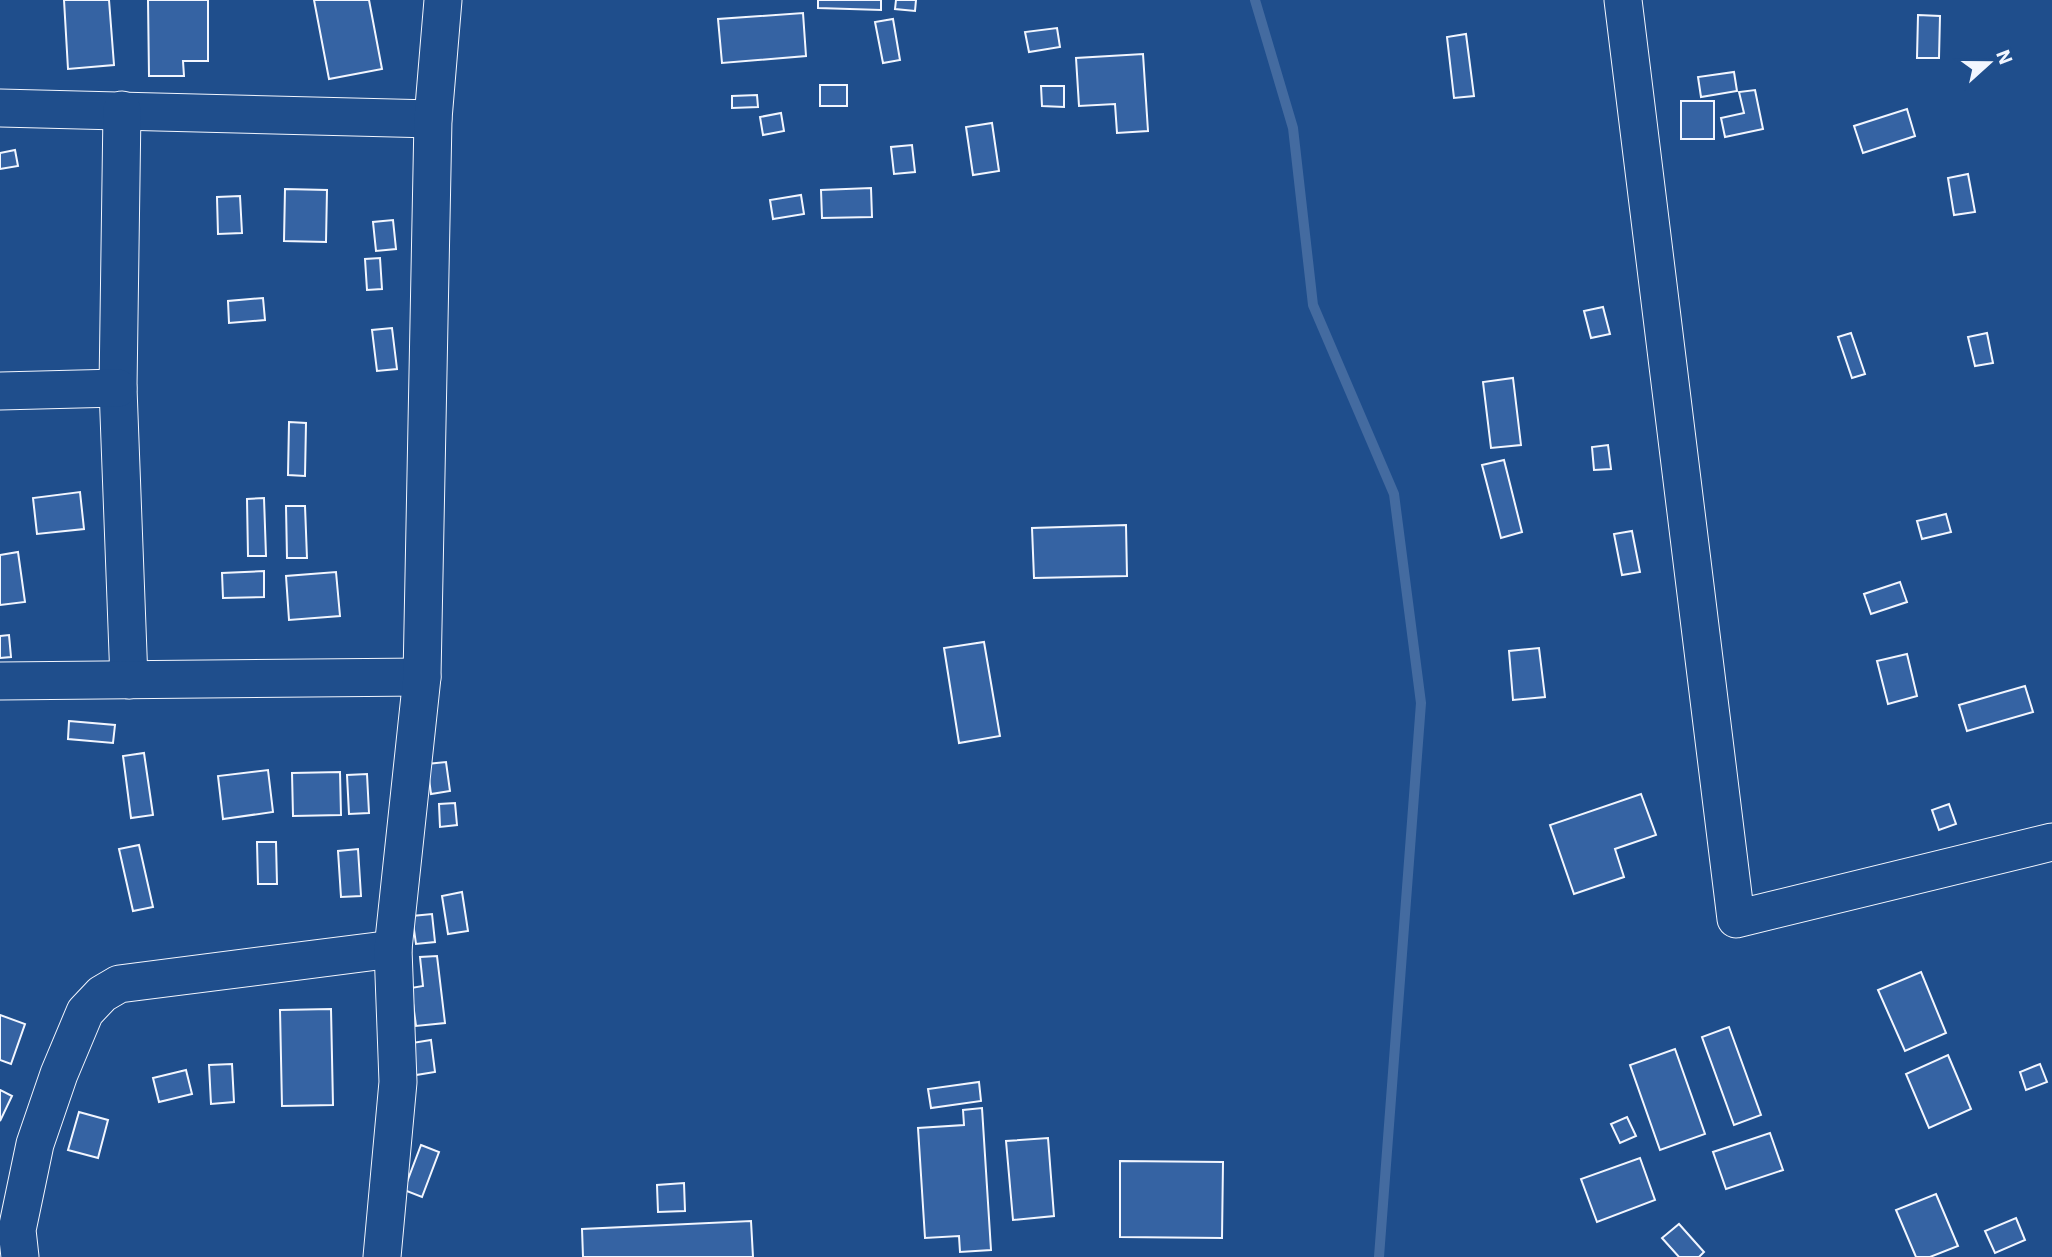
<svg xmlns="http://www.w3.org/2000/svg" width="2052" height="1257" font-family="'IBM Plex Sans',sans-serif">
	<style>
		.lines { fill: none; stroke-linecap: round; stroke-linejoin: round }
		.stream { stroke: #446ba0; stroke-width: 10 }
		.building { fill: #3563a3; stroke: #f2f6ff; stroke-width: 2 }
		.minor-casing { stroke: #f2f6ff; stroke-width: 39 }
		.minor { stroke: #1f4e8c; stroke-width: 37 }
	</style>
	<rect width="100%" height="100%" fill="#1f4e8c"/>
	<g class="lines">
		<!-- stream -->
		<polyline class="stream" points="1255,0 1293,128 1313,305 1394,494 1421,703 1379,1257"/>
	</g>
	<!-- building -->
	<g class="building">
		<polygon points="64,0 109,0 114,65 68,69"/>
		<polygon points="148,0 208,0 208,61 183,61 184,76 149,76"/>
		<polygon points="314,0 369,0 382,69 329,79"/>
		<polygon points="818,0 881,0 881,10 818,8"/>
		<polygon points="896,0 916,0 915,11 895,9"/>
		<polygon points="803,13 806,56 722,63 718,19"/>
		<polygon points="1918,15 1940,16 1939,58 1917,58"/>
		<polygon points="893,19 900,60 883,63 875,22"/>
		<polygon points="1057,28 1060,47 1029,52 1025,32"/>
		<polygon points="1466,34 1474,96 1454,98 1447,37"/>
		<polygon points="1143,54 1148,131 1117,133 1115,104 1079,106 1076,58"/>
		<polygon points="1734,72 1737,91 1701,97 1698,77"/>
		<rect x="820" y="85" width="27" height="21"/>
		<polygon points="1041,86 1064,86 1064,107 1042,106"/>
		<polygon points="1755,90 1763,129 1725,137 1721,118 1744,113 1739,92"/>
		<polygon points="757,95 758,107 732,108 732,96"/>
		<rect x="1681" y="101" width="33" height="38"/>
		<polygon points="1907,109 1915,136 1863,153 1854,126"/>
		<polygon points="781,113 784,131 763,135 760,117"/>
		<polygon points="992,123 999,171 973,175 966,127"/>
		<polygon points="912,145 915,172 894,174 891,147"/>
		<polygon points="15,150 18,166 0,169 0,153"/>
		<polygon points="1968,174 1975,212 1954,215 1948,178"/>
		<polygon points="871,188 872,217 822,218 821,190"/>
		<polygon points="285,189 327,190 326,242 284,241"/>
		<polygon points="801,195 804,214 773,219 770,200"/>
		<polygon points="240,196 242,233 218,234 217,197"/>
		<polygon points="393,220 396,249 376,251 373,222"/>
		<polygon points="380,258 382,289 367,290 365,259"/>
		<polygon points="263,298 265,320 229,323 228,301"/>
		<polygon points="1603,307 1610,334 1591,338 1584,311"/>
		<polygon points="392,328 397,369 377,371 372,330"/>
		<polygon points="1851,333 1865,374 1852,378 1838,337"/>
		<polygon points="1987,333 1993,363 1975,366 1968,337"/>
		<polygon points="1513,378 1521,445 1491,448 1483,382"/>
		<polygon points="289,422 306,423 305,476 288,475"/>
		<polygon points="1608,445 1611,469 1594,470 1592,447"/>
		<polygon points="1504,460 1522,532 1501,538 1482,465"/>
		<polygon points="80,492 84,529 37,534 33,498"/>
		<polygon points="264,498 266,556 248,556 247,499"/>
		<polygon points="286,506 305,506 307,558 287,558"/>
		<polygon points="1946,514 1951,532 1922,539 1917,521"/>
		<polygon points="1126,525 1127,576 1034,578 1032,528"/>
		<polygon points="1632,531 1640,572 1622,575 1614,534"/>
		<polygon points="18,552 25,602 0,605 0,555"/>
		<polygon points="264,571 264,597 223,598 222,573"/>
		<polygon points="336,572 340,616 289,620 286,576"/>
		<polygon points="1900,582 1907,602 1871,614 1864,594"/>
		<polygon points="9,635 11,657 0,658 0,636"/>
		<polygon points="984,642 1000,736 959,743 944,648"/>
		<polygon points="1539,648 1545,697 1513,700 1509,651"/>
		<polygon points="1907,654 1917,696 1888,704 1877,661"/>
		<polygon points="2025,686 2033,712 1967,731 1959,705"/>
		<polygon points="69,721 115,725 113,743 68,739"/>
		<polygon points="144,753 153,815 131,818 123,756"/>
		<polygon points="446,762 450,791 431,794 427,764"/>
		<polygon points="268,770 273,812 223,819 218,776"/>
		<polygon points="340,772 341,815 293,816 292,773"/>
		<polygon points="367,774 369,813 349,814 347,775"/>
		<polygon points="1641,794 1656,835 1615,849 1624,877 1574,894 1550,825"/>
		<polygon points="455,803 457,825 440,827 439,804"/>
		<polygon points="1949,804 1956,824 1939,830 1932,810"/>
		<polygon points="257,842 276,842 277,884 258,884"/>
		<polygon points="139,845 153,907 133,911 119,849"/>
		<polygon points="358,849 361,896 341,897 338,851"/>
		<polygon points="462,892 468,931 448,934 442,896"/>
		<polygon points="432,914 435,942 416,944 412,916"/>
		<polygon points="437,956 445,1023 416,1026 411,988 423,986 420,957"/>
		<polygon points="1921,972 1946,1033 1905,1051 1878,990"/>
		<polygon points="331,1009 333,1105 282,1106 280,1010"/>
		<polygon points="0,1015 25,1024 11,1064 0,1060"/>
		<polygon points="1729,1027 1761,1115 1734,1125 1702,1037"/>
		<polygon points="431,1040 435,1072 416,1075 412,1043"/>
		<polygon points="1675,1049 1705,1134 1660,1150 1630,1065"/>
		<polygon points="1948,1055 1971,1109 1929,1128 1906,1074"/>
		<polygon points="232,1064 234,1102 211,1104 209,1065"/>
		<polygon points="2040,1064 2047,1082 2026,1090 2020,1072"/>
		<polygon points="186,1070 192,1094 159,1102 153,1078"/>
		<polygon points="979,1082 981,1101 931,1108 928,1089"/>
		<polygon points="0,1090 12,1096 0,1121"/>
		<polygon points="982,1108 991,1250 960,1252 959,1236 925,1238 918,1128 964,1125 963,1110"/>
		<polygon points="79,1112 108,1120 98,1158 68,1150"/>
		<polygon points="1627,1117 1636,1136 1620,1143 1611,1124"/>
		<polygon points="1770,1133 1783,1170 1726,1189 1713,1152"/>
		<polygon points="1048,1138 1054,1216 1013,1220 1006,1141"/>
		<polygon points="421,1145 439,1152 422,1197 404,1190"/>
		<polygon points="1640,1158 1655,1200 1597,1222 1581,1179"/>
		<polygon points="1120,1161 1223,1162 1222,1238 1120,1237"/>
		<polygon points="684,1183 685,1211 658,1212 657,1185"/>
		<polygon points="1936,1194 1958,1246 1930,1257 1916,1257 1896,1210"/>
		<polygon points="2016,1218 2025,1240 1995,1253 1985,1231"/>
		<polygon points="751,1221 753,1257 583,1257 582,1229"/>
		<polygon points="1679,1224 1704,1252 1699,1257 1679,1257 1662,1238"/>
	</g>
	<g class="lines">
		<defs>
			<g id="minor">
				<polyline points="1623,0 1736,919 2052,842"/>
				<polyline points="0,108 433,119"/>
				<polyline points="122,110 118,388 129,680"/>
				<polyline points="0,391 118,388"/>
				<polyline points="0,681 422,677"/>
				<polyline points="20,1257 17,1230 35,1144 59,1074 85,1012 102,994 119,984 393,949"/>
				<polyline points="382,1257 398,1082 393,949 422,677 433,119 443,0"/>
			</g>
		</defs>
		<!-- minor casing -->
		<use href="#minor" class="minor-casing"/>
		<!-- minor -->
		<use href="#minor" class="minor"/>
	</g>
	<!-- north arrow -->
	<g transform="translate(1989 63) rotate(69)" stroke="#1f4e8c" stroke-width="5" paint-order="stroke">
	<path d="M0-5L12 26L0 18L-12 26Z" fill="#f2f6ff"/>
	<text y="-10" font-size="19" font-weight="bold" text-anchor="middle" fill="#f2f6ff">N</text>
	</g>
</svg>
